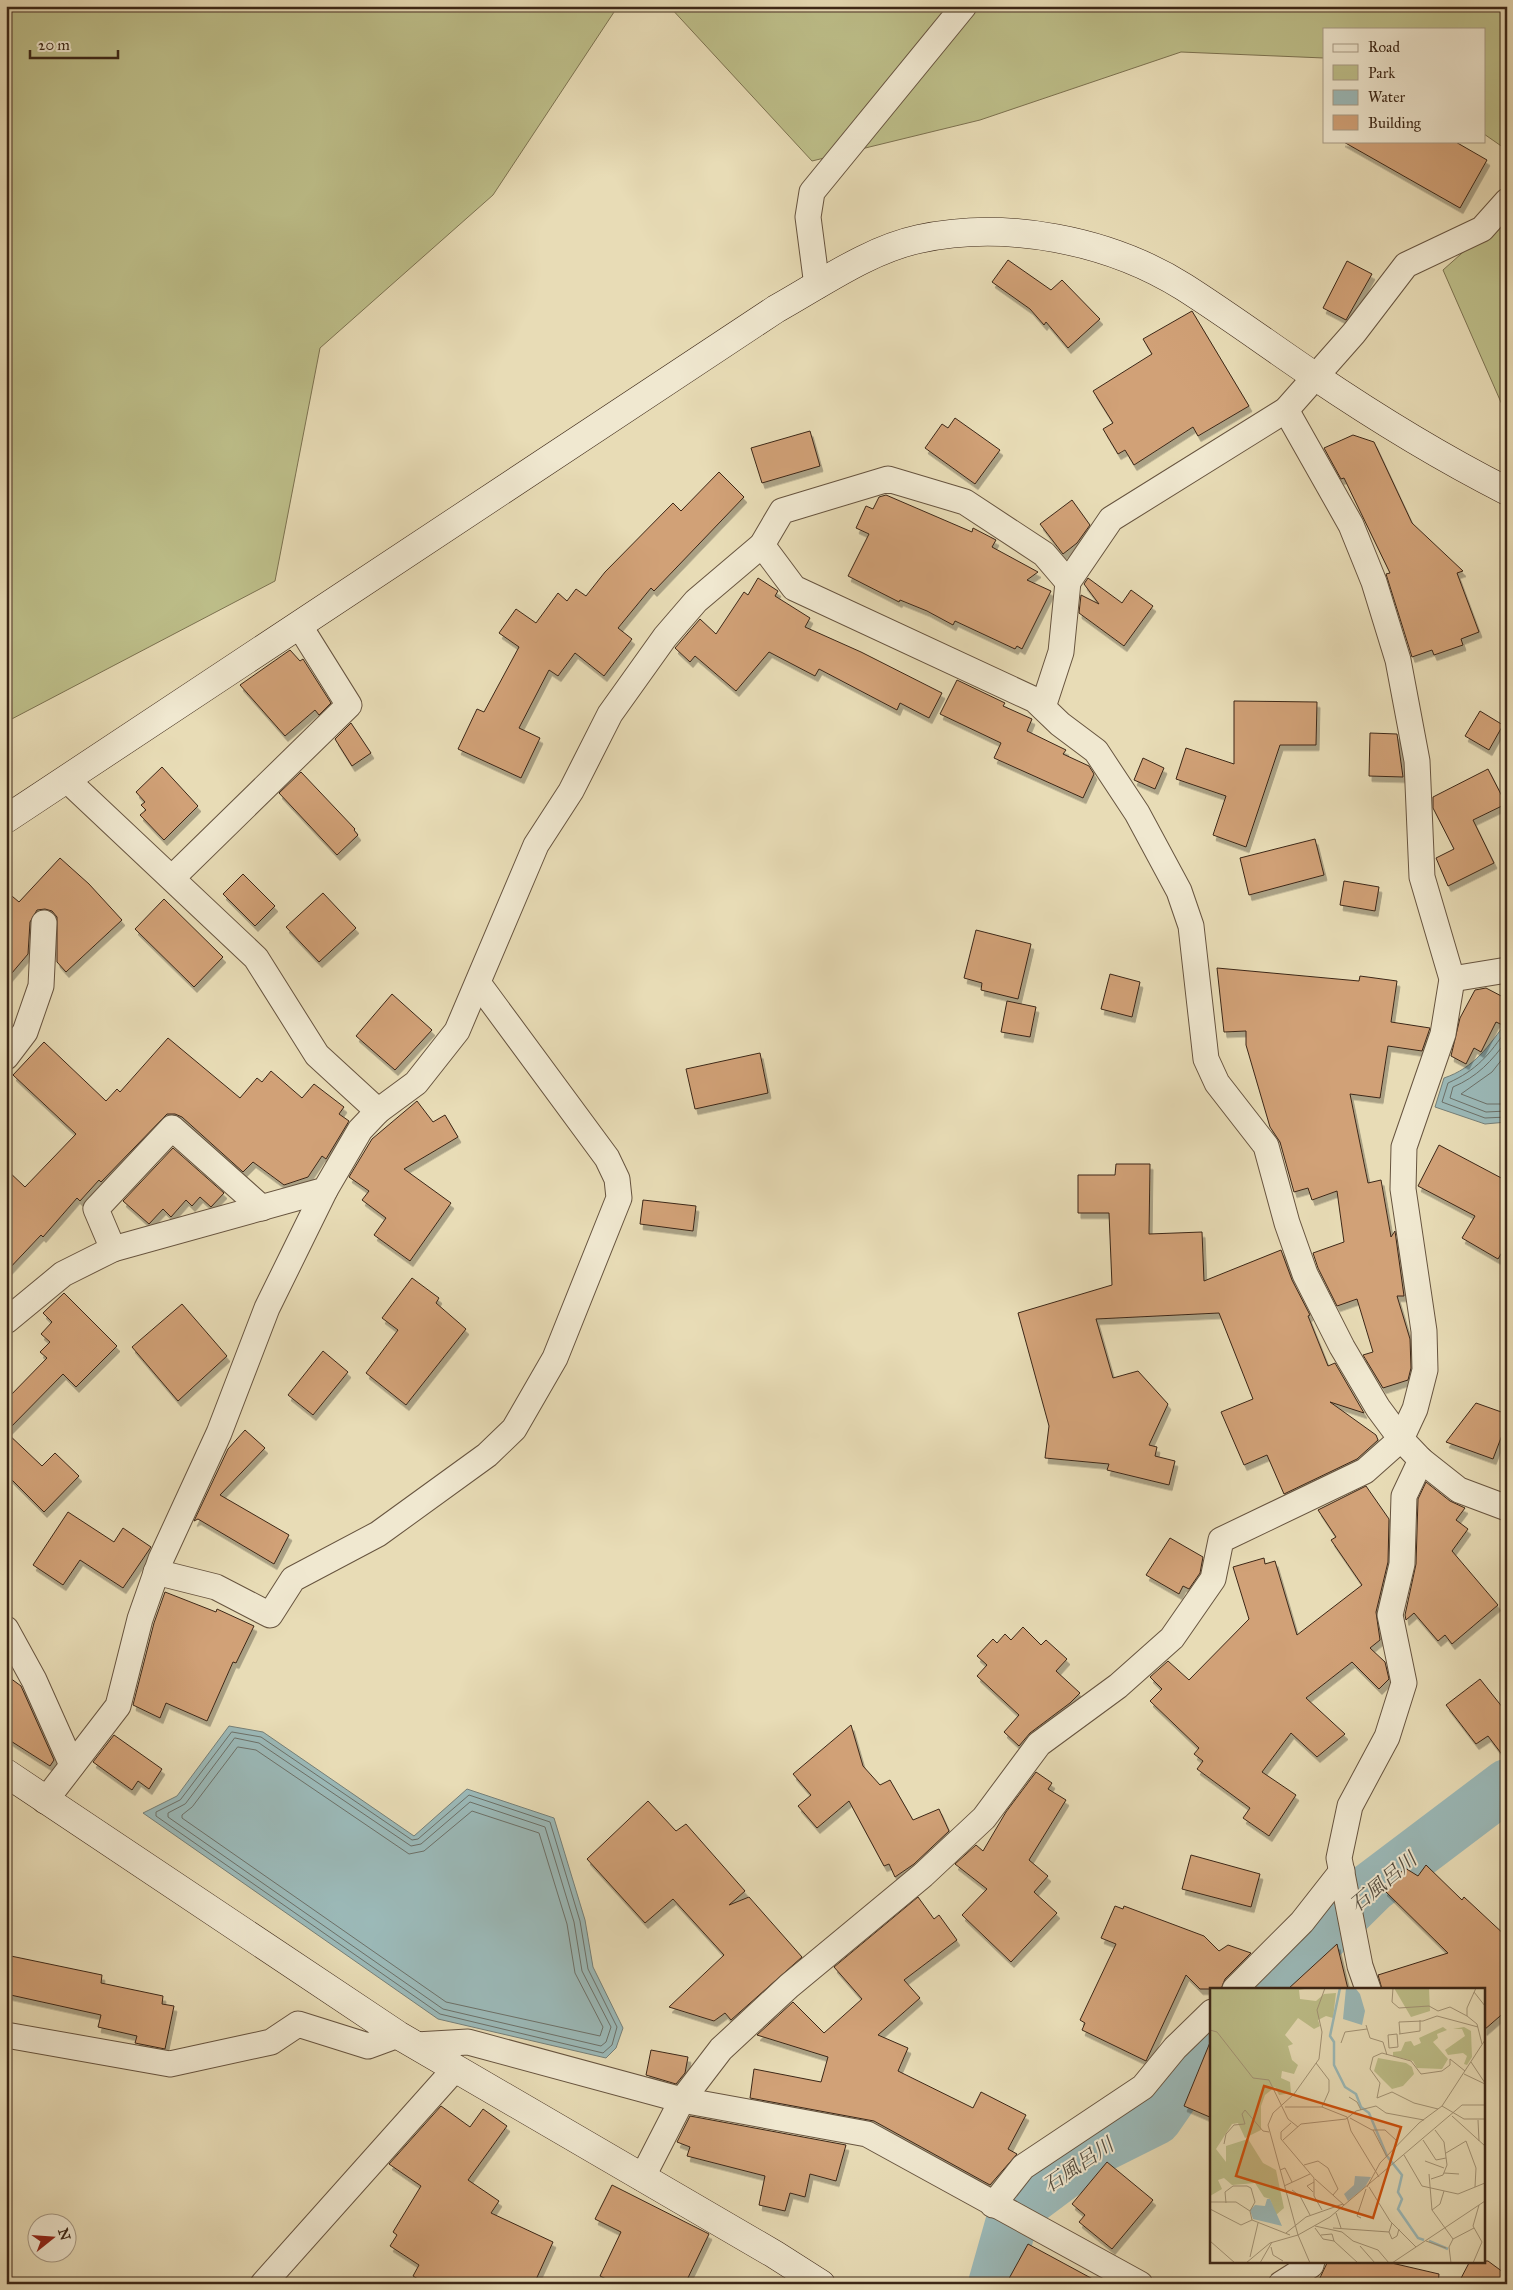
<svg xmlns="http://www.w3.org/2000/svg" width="1513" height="2290" font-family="'IM FELL Great Primer','Noto Serif JP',serif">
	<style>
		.green { fill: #bdbe89; stroke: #7c7250 }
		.water { fill: #9bb9b8; stroke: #757f78 }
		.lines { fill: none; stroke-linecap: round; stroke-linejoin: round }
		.shore { stroke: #6c7068; stroke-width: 1 }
		.river { stroke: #9bb9b8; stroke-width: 52 }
		.building { fill: #d1a177; stroke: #3c2717; filter: url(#shadow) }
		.street-casing { stroke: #67543f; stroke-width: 27 }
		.secondary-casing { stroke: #3c2717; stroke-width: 29 }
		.street { stroke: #f0e8d0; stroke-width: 25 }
		.secondary { stroke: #f0e8d0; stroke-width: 28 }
		.labels { text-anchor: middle; stroke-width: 4; stroke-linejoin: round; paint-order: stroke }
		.water-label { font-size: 20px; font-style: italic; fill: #544c3f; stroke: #f0e8d0 }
		.inset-river { fill: none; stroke: #9bb9b8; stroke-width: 2.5 }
		.inset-road { fill: none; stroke: #a39476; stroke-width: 1 }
		.view { fill: #ce520e; fill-opacity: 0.15; stroke: #ce520e; stroke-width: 2.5 }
		.inset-edge { fill: none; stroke: #3c2717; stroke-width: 2.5 }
	</style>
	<defs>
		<filter id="shadow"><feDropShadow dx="3" dy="5.5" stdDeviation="0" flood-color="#0004"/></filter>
	</defs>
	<rect width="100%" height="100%" fill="#e8dcb6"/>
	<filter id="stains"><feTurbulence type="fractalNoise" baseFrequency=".004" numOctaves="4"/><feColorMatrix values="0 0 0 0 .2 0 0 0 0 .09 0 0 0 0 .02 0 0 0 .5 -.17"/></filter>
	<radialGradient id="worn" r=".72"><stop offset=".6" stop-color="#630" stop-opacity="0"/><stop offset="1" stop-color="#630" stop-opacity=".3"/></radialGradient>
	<!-- green -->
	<g class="green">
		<polygon points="6,6 618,6 493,195 320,348 275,581 6,722"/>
		<polygon points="669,6 1507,6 1507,150 1484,134 1484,29 1324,29 1324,58 1181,52 980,120 812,161"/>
		<polygon points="1507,213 1507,416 1443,270"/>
	</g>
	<!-- water -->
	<g class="water">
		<path d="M1507 1021V1122L1485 1124 1435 1107 1444 1078C1474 1068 1489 1046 1507 1021Z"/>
		<polygon points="229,1726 263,1732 414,1836 467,1789 554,1818 585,1920 593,1967 623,2028 616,2048 606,2058 438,2019 143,1813 177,1796"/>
	</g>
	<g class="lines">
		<!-- shore -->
		<g class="shore">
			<path d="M1507 1029C1489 1055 1477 1070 1448 1083L1442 1102 1485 1118 1507 1117"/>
			<path d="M1507 1040C1492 1061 1477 1077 1453 1087L1450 1098 1486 1112 1507 1111"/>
			<polyline points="1507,1053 1492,1072 1461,1094 1487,1104 1507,1104"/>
			<polygon points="232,1732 261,1737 412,1840 418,1839 469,1795 550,1822 580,1921 588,1969 617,2027 612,2045 603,2053 440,2014 156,1816 156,1812 180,1800"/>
			<polygon points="235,1738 259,1743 411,1846 421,1844 470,1802 545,1827 574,1922 582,1971 611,2027 606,2042 601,2046 443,2009 168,1817 168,1813 185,1804"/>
			<polygon points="238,1747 256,1750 409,1854 424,1851 472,1811 539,1833 567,1924 575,1973 603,2027 600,2036 446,2002 182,1818 182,1815 192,1807"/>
		</g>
		<!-- river -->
		<g class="river">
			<polyline points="1269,1989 1372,1887 1507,1785"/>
			<polyline points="994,2284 1015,2210 1098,2148 1156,2119 1197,2060 1212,2045"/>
		</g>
	</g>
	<!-- building -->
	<g class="building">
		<polygon points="1342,141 1454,141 1487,160 1460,208"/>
		<polygon points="1008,260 1051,290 1062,280 1100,319 1068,348 1046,322 1044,325 1030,309 992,282"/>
		<polygon points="1347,261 1372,274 1346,320 1323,308"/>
		<polygon points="1192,311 1249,406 1198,436 1193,427 1134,465 1125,450 1118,454 1103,429 1113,423 1093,391 1152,354 1143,339"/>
		<polygon points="955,418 1000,450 975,484 925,448 942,424 948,428"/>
		<polygon points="810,431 820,466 762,483 751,448"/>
		<polygon points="1353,435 1374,442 1412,523 1463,571 1457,573 1479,632 1461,639 1463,645 1434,655 1432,650 1412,657 1386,574 1390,573 1344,478 1341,479 1324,448"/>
		<polygon points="719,472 744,497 654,591 651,588 618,628 632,639 604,676 575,653 558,676 549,670 519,728 540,738 521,778 458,749 477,709 484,712 519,647 499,633 516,609 536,623 558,593 567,601 576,589 586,596 605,572 673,503 681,511"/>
		<polygon points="886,495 972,532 973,528 996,540 992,547 1038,572 1027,580 1051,591 1022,649 1017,646 1015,649 955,621 953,625 927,611 900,600 899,602 848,576 869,534 856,528 866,506 873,509 879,497"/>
		<polygon points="1072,500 1090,525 1077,543 1063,554 1040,524"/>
		<polygon points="758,578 778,591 775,596 810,618 805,627 861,652 942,693 929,718 900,703 897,710 819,669 815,676 769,652 736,691 695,656 690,662 675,648 700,619 716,634 744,592 748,595"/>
		<polygon points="1088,578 1122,603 1131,590 1153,606 1124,646 1079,613 1081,595 1099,604 1084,584"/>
		<polygon points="290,650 300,661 303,659 331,703 319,715 315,710 285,736 240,685"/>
		<polygon points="957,680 1005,703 1003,706 1032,719 1027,731 1066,750 1063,754 1089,766 1094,774 1083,798 994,758 1001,743 940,714"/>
		<polygon points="1234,701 1317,702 1316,745 1280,745 1246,847 1213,835 1226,796 1176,779 1186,748 1234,764"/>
		<polygon points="1480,711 1503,725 1489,750 1465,736"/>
		<polygon points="351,723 371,753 352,766 335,739"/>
		<polygon points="1370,733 1397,734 1403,777 1369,776"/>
		<polygon points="1143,758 1164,768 1155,789 1134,780"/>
		<polygon points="162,767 198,806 164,840 140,815 146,810 141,805 145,802 136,792"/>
		<polygon points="1488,769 1506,804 1473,820 1494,863 1448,886 1436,858 1454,849 1433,808 1433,797"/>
		<polygon points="301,772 355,829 354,830 358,835 337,855 279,793"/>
		<polygon points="1315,839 1324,875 1249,895 1240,858"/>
		<polygon points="60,858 89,884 122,920 66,972 57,962 57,917 52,911 45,909 37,910 30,922 28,954 6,980 6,891 19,902"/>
		<polygon points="243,874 275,906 255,926 223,894"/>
		<polygon points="1344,881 1379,887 1375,911 1340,905"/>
		<polygon points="323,893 356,928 319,962 286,927"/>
		<polygon points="164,899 223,957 194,987 135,929"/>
		<polygon points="976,930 1031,944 1018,999 981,990 982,983 964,978"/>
		<polygon points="1217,968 1359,981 1360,976 1397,981 1391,1022 1430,1028 1422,1051 1388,1046 1380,1098 1350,1094 1368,1183 1381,1180 1391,1237 1395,1231 1404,1296 1397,1296 1410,1339 1411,1368 1408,1380 1383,1388 1363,1355 1373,1352 1357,1299 1337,1306 1318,1268 1313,1253 1344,1242 1337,1191 1312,1200 1308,1188 1294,1192 1280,1142 1270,1127 1246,1045 1246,1031 1224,1032"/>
		<polygon points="1110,974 1140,982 1132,1017 1101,1009"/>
		<polygon points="1486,988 1507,999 1507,1027 1496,1022 1481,1052 1474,1048 1466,1064 1451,1056 1460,1018 1475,990"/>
		<polygon points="392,994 432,1030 395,1070 356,1036"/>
		<polygon points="1007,1001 1036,1007 1030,1037 1001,1032"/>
		<polygon points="168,1038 240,1098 257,1078 262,1082 271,1071 302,1098 314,1084 344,1107 339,1114 349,1121 326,1159 322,1156 308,1177 284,1185 253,1162 243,1172 182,1117 175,1114 167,1114 101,1182 99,1180 80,1201 77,1198 43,1237 41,1235 6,1272 6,1169 25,1187 76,1134 13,1075 44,1042 106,1101 117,1089 120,1092"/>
		<polygon points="760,1053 768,1093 695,1109 686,1069"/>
		<polygon points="417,1101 433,1122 445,1115 458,1137 404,1169 451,1203 410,1261 374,1235 386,1218 362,1200 369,1191 349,1177 372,1139"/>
		<polygon points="1439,1145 1507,1181 1507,1244 1498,1259 1462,1238 1475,1216 1418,1186"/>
		<polygon points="173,1148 224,1193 211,1207 200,1197 192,1206 186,1200 171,1217 163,1209 149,1224 123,1201"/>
		<polygon points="1116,1164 1150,1164 1149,1234 1202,1232 1204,1281 1281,1250 1292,1280 1310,1315 1308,1316 1328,1366 1335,1363 1364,1413 1330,1402 1376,1435 1378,1440 1357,1459 1284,1494 1267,1455 1244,1465 1221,1412 1253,1399 1219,1313 1096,1319 1113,1378 1138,1371 1168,1404 1149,1445 1157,1447 1155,1456 1175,1461 1169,1485 1107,1470 1109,1464 1045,1458 1049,1426 1018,1313 1112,1285 1109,1213 1078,1213 1078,1175 1115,1175"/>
		<polygon points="643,1200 696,1206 693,1231 640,1224"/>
		<polygon points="412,1278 439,1298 436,1303 466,1329 406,1405 366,1373 398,1330 382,1318"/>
		<polygon points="64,1293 117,1346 76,1387 63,1374 6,1432 42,1466 55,1453 79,1476 44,1512 6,1474 6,1400 47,1358 40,1352 50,1342 41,1334 52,1322 43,1313"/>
		<polygon points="182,1304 227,1356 178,1401 132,1347"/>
		<polygon points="323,1351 348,1372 313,1415 288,1395"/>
		<polygon points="1476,1403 1507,1414 1507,1422 1493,1459 1446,1442"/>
		<polygon points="245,1430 265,1448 220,1495 289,1535 274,1564 198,1519 194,1521 228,1449"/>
		<polygon points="1426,1482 1450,1501 1465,1508 1456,1520 1468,1529 1452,1551 1498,1605 1452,1644 1445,1635 1438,1641 1414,1613 1406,1620 1405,1615 1416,1564 1418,1499"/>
		<polygon points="1366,1486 1389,1519 1388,1562 1376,1612 1380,1640 1370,1648 1385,1662 1389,1679 1379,1689 1352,1662 1306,1698 1345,1734 1317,1757 1291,1733 1262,1772 1296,1795 1269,1836 1243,1818 1250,1808 1197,1769 1203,1761 1194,1754 1199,1748 1150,1701 1162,1689 1150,1677 1168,1661 1189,1680 1249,1619 1233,1567 1264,1558 1265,1564 1275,1561 1297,1635 1362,1585 1331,1540 1336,1537 1318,1510"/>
		<polygon points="68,1512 114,1542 123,1528 151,1547 123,1588 80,1560 63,1585 33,1565"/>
		<polygon points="1170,1538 1203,1557 1200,1573 1189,1589 1183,1586 1179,1594 1146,1575"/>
		<polygon points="165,1592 216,1612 217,1609 254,1626 236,1663 233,1662 207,1721 166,1703 160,1718 133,1705 154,1623"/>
		<polygon points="1023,1627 1041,1645 1046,1640 1067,1659 1056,1671 1080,1693 1070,1703 1030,1733 1019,1746 1004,1732 1019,1715 977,1676 987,1665 977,1656 993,1639 997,1643 1005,1634 1011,1640"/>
		<polygon points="6,1675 21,1686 54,1760 50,1766 6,1738"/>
		<polygon points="1480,1679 1507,1713 1507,1761 1488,1736 1476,1744 1446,1705"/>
		<polygon points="851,1725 863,1766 880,1785 890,1780 913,1820 939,1809 949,1831 914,1864 895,1877 889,1864 884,1866 849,1801 817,1828 798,1806 811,1795 793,1774"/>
		<polygon points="114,1735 162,1769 149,1789 138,1781 132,1790 93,1762"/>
		<polygon points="1036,1772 1052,1783 1048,1789 1066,1800 1029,1860 1048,1876 1034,1892 1057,1913 1011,1962 962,1915 987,1889 955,1864 976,1845 983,1851 1006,1812"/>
		<polygon points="648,1801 676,1831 686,1824 745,1891 729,1905 749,1897 802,1957 731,2020 725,2013 714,2021 669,2007 724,1955 673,1899 645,1923 587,1859"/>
		<polygon points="1191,1855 1260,1874 1251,1907 1182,1889"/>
		<polygon points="1426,1865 1462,1900 1464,1897 1507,1937 1507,2010 1484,2030 1484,1989 1382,1989 1378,1975 1448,1953 1384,1890 1405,1868 1418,1876"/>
		<polygon points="918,1897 934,1919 939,1915 957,1940 904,1980 920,1998 878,2035 908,2048 898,2071 973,2108 981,2092 1026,2115 1008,2149 1017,2154 990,2185 874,2121 750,2098 754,2069 821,2082 828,2057 757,2035 793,2002 824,2033 862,1999 834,1967"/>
		<polygon points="1115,1906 1123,1909 1124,1906 1204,1936 1219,1951 1228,1945 1251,1953 1225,1979 1221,1989 1200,1989 1186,1975 1146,2061 1082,2030 1085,2023 1080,2020 1116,1944 1101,1938"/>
		<polygon points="1337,1944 1348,1989 1288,1989"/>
		<polygon points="6,1955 102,1975 101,1983 163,1996 162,2004 174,2006 165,2049 135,2043 137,2036 98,2027 101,2015 6,1994"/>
		<polygon points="1211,2040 1212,2040 1212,2118 1184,2106"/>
		<polygon points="651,2050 688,2057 685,2073 676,2084 646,2075"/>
		<polygon points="441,2106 470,2127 483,2109 507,2126 468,2180 499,2201 491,2213 553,2242 534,2284 426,2284 413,2276 419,2265 390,2246 397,2235 393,2232 421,2186 389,2164"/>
		<polygon points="690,2116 846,2145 836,2181 810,2174 805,2197 790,2193 785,2211 759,2205 765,2176 687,2156 690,2147 677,2142"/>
		<polygon points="1107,2162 1153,2200 1112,2249 1079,2222 1085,2215 1072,2204"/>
		<polygon points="612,2185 709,2234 685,2284 616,2284 600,2276 621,2232 595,2219"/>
		<polygon points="1028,2244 1102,2284 1006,2284"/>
		<polygon points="1328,2261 1383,2261 1439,2274 1438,2284 1317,2284"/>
		<polygon points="1470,2261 1488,2261 1507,2275 1507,2284 1458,2284"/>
	</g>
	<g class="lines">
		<defs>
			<g id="street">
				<polyline points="817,286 808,217 812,192 964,6"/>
				<polyline points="762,545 794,588 1035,700 1060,724 1096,751 1137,813 1179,891 1191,926 1206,1059 1217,1083 1266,1146 1287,1223 1305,1274 1342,1347 1378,1408 1401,1439 1421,1460 1459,1490 1507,1508"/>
				<polyline points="1043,707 1061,652 1068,582 1111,519 1286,410 1354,333 1406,265 1482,229 1507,201"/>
				<polyline points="66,779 256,958 317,1055 378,1111"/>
				<polyline points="172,878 349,705 299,625"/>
				<polyline points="1452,979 1507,970"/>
				<polyline points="6,1057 25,1032 41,986 44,923"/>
				<polyline points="113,1249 96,1209 172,1128 262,1208"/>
				<polyline points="6,1321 63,1274 113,1249 325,1190 360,1130 378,1111 416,1083 457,1031 536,845 571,791 610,714 665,637 696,601 762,545 782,511 888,479 965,502 1044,554 1068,582"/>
				<polyline points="156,1572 216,1587 270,1615 293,1579 378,1534 487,1455 514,1429 555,1358 619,1198 617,1179 607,1158 478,983"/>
				<polyline points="6,1629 34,1680 72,1765"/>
				<polyline points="45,1801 118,1706 140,1619 161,1559 219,1433 267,1308 325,1190"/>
				<polyline points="1235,1989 1302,1922 1342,1871"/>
				<polyline points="1368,1989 1360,1966 1339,1858 1350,1806 1387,1737 1404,1683 1390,1615 1402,1564 1404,1496 1421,1460"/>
				<polyline points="6,2035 170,2064 271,2042 298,2024 368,2046 398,2035"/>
				<polyline points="416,2045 468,2042 682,2100 867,2134 1140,2284"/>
				<polyline points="642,2178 682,2100 721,2049 789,1986 923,1875 984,1818 1039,1744 1118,1686 1172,1638 1213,1579 1221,1540 1365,1471 1401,1439 1415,1409 1425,1370 1424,1331 1403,1189 1404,1147 1443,1034 1452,979 1422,877 1417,761 1398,660 1374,582 1351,525 1286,410"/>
				<polyline points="993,2205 1023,2167 1143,2087 1175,2048 1212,2012"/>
				<polyline points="263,2284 454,2070"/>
				<polyline points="1281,2284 1311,2265 1312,2261"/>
			</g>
			<g id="secondary">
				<path d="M6 819 776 309C821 284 868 250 919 239 1006 220 1109 240 1184 287 1228 315 1270 346 1313 375 1375 417 1440 457 1507 491"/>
				<polyline points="6,1773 398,2035 774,2254 821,2284"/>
			</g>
		</defs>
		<!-- street casing -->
		<use href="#street" class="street-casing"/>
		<!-- secondary casing -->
		<use href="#secondary" class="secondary-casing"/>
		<!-- street -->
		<use href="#street" class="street"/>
		<!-- secondary -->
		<use href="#secondary" class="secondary"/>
	</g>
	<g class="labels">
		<!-- water labels -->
		<g class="water-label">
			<text transform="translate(1383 1882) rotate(-40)" y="7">石風呂川</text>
			<text transform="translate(1078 2165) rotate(-34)" y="7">石風呂川</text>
		</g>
	</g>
	<!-- overview -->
	<g transform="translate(1210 1988)">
		<rect width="275" height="275" fill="#e8dcb6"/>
		<path d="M0 0H100L89 2 90 11 106 13 114 6 126 5 123 30 116 28 108 32 110 38 104 41 88 30 75 47 83 56 78 58 82 72 88 77 84 86 72 83 71 90 80 94 81 105 69 107 65 99 55 107 51 118V142L35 150 28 135 22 136 6 161 16 174V158L38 151 53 175 66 182 74 220 66 227 60 211 54 209 45 195 22 197 14 190 8 192 12 201 0 208ZM184 0H219L220 23 201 29ZM233 39 237 42 227 46 228 50 223 54 238 71 232 81 207 80 203 73 183 68V64L191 63 195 54 201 53 204 58 211 55 209 50ZM254 39 261 43 262 69 257 77 254 76 257 68 253 65 238 67 235 62 255 48 252 41H243ZM168 70 196 75 202 79 204 86 193 98 182 101 164 83Z" fill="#bdbe89"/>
		<path d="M136 0 146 1 150 6 155 23 152 37 133 31ZM145 188 161 189 155 199 138 213 134 206 144 197ZM57 211H60L72 238 43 231 40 222 45 217 55 218Z" fill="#9bb9b8"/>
		<path class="inset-river" d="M130 0 120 48 124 54V77L135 99 146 106 151 119 159 125 177 168 192 187 188 204 192 211 188 221 208 250 214 252M219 253 238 261"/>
		<path class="inset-road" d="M183 0 182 14 189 20 219 18 228 23 240 19 257 28 267 36 272 56M264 4 275 18M257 28V20L266 0M156 37 160 50 173 54 177 67M0 42 7 44 43 90 59 92 78 131 88 139M187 46 188 59 179 60 178 47ZM189 46 210 43V32M190 46 189 34 213 33 227 28 268 39M131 55 135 44 157 41M261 74 275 95M106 75 119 92V103L112 119M254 86 275 96M139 109 147 114 151 122M232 118 254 131H275M75 119H112L137 129 141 143 169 189M228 121 204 115 182 104 167 110 170 95 160 81 163 69 172 65 201 73 211 86 232 83 240 77V71L255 83M242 128 275 158M140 130 162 142H175L187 153M268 132 269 153M81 135 71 144V151L104 190V208L112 222M163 142 177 169M73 152 91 136 136 131 146 123 166 118 176 125 214 132M213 152 226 172 236 170M14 156 16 146 24 137 35 136 32 126 35 122 53 143 59 144M236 165 256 153 266 180 265 199M194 167 212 198 248 206 275 195M215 173 234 180M94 177 108 173 118 180 128 201 123 207M70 182 75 180 82 194M234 185 249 186M219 186 222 222 243 251 239 259 241 275M105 191 134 217M221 191 233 187 237 177 234 154 225 142M74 198 100 186M157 199 170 175 209 135 232 118 275 52M159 199 180 233 206 259M82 202 90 208 100 227M103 204 97 198 104 194M0 214H26L40 223M16 215 15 204 23 198H37L41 200 45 214 40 223 42 232 80 247M0 221 31 237 42 232M222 222 230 216 234 203M126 225 131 240M151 230 147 228 156 201M182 235 179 244 182 251 187 248 189 241M105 238 132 244 143 253 168 262 179 275M105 240 113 251 124 253 148 275M123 240 179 244M76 245 96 229 133 216M111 247 122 246 124 253M243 251 264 240M0 253 25 275M216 253 236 260M150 258 165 275M61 259 63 267 73 273M40 269 48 235M36 275 60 255 88 247 120 229 252 117H275M50 275 62 254M100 275 88 247 58 137 63 125 84 106 109 71 112 44 107 22 115 0M182 275 275 213M263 275 272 254 263 238 269 217"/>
		<path class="view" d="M54 98 191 139 163 230 26 188Z"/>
		<rect width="275" height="275" class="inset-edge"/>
	</g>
	<!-- margin -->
	<rect width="1513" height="2290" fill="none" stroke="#e8dcb6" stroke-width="25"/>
	<rect x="8" y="8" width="1498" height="2275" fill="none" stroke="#3c2717" stroke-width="2.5"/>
	<rect x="12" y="12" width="1488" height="2265" fill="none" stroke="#3c2717"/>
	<!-- legend -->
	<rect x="1323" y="28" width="162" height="115" fill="#f0e8d0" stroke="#a89b86"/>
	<rect x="1333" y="44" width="25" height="8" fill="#f0e8d0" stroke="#a89b86"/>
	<text x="1368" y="52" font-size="15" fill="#3c2717">Road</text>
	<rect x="1333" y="65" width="25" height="15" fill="#bdbe89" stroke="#a89b86"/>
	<text x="1368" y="78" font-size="15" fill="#3c2717">Park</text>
	<rect x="1333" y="90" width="25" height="15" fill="#9bb9b8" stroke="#a89b86"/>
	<text x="1368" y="102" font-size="15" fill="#3c2717">Water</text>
	<rect x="1333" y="115" width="25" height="15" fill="#d1a177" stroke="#a89b86"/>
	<text x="1368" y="128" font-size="15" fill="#3c2717">Building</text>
	<!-- north arrow -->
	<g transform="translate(52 2238) rotate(73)"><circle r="24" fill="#f0e8d0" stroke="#a89b86"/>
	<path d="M0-4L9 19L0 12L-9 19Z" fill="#8f2418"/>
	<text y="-8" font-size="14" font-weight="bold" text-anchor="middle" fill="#3c2717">N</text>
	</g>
	<!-- scale -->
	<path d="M30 50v8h88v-8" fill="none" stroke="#3c2717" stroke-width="2.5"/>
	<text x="38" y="50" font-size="15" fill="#3c2717" stroke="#f0e8d0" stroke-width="4" paint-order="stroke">20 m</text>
	<rect width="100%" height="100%" filter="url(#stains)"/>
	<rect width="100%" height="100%" fill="url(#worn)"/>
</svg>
